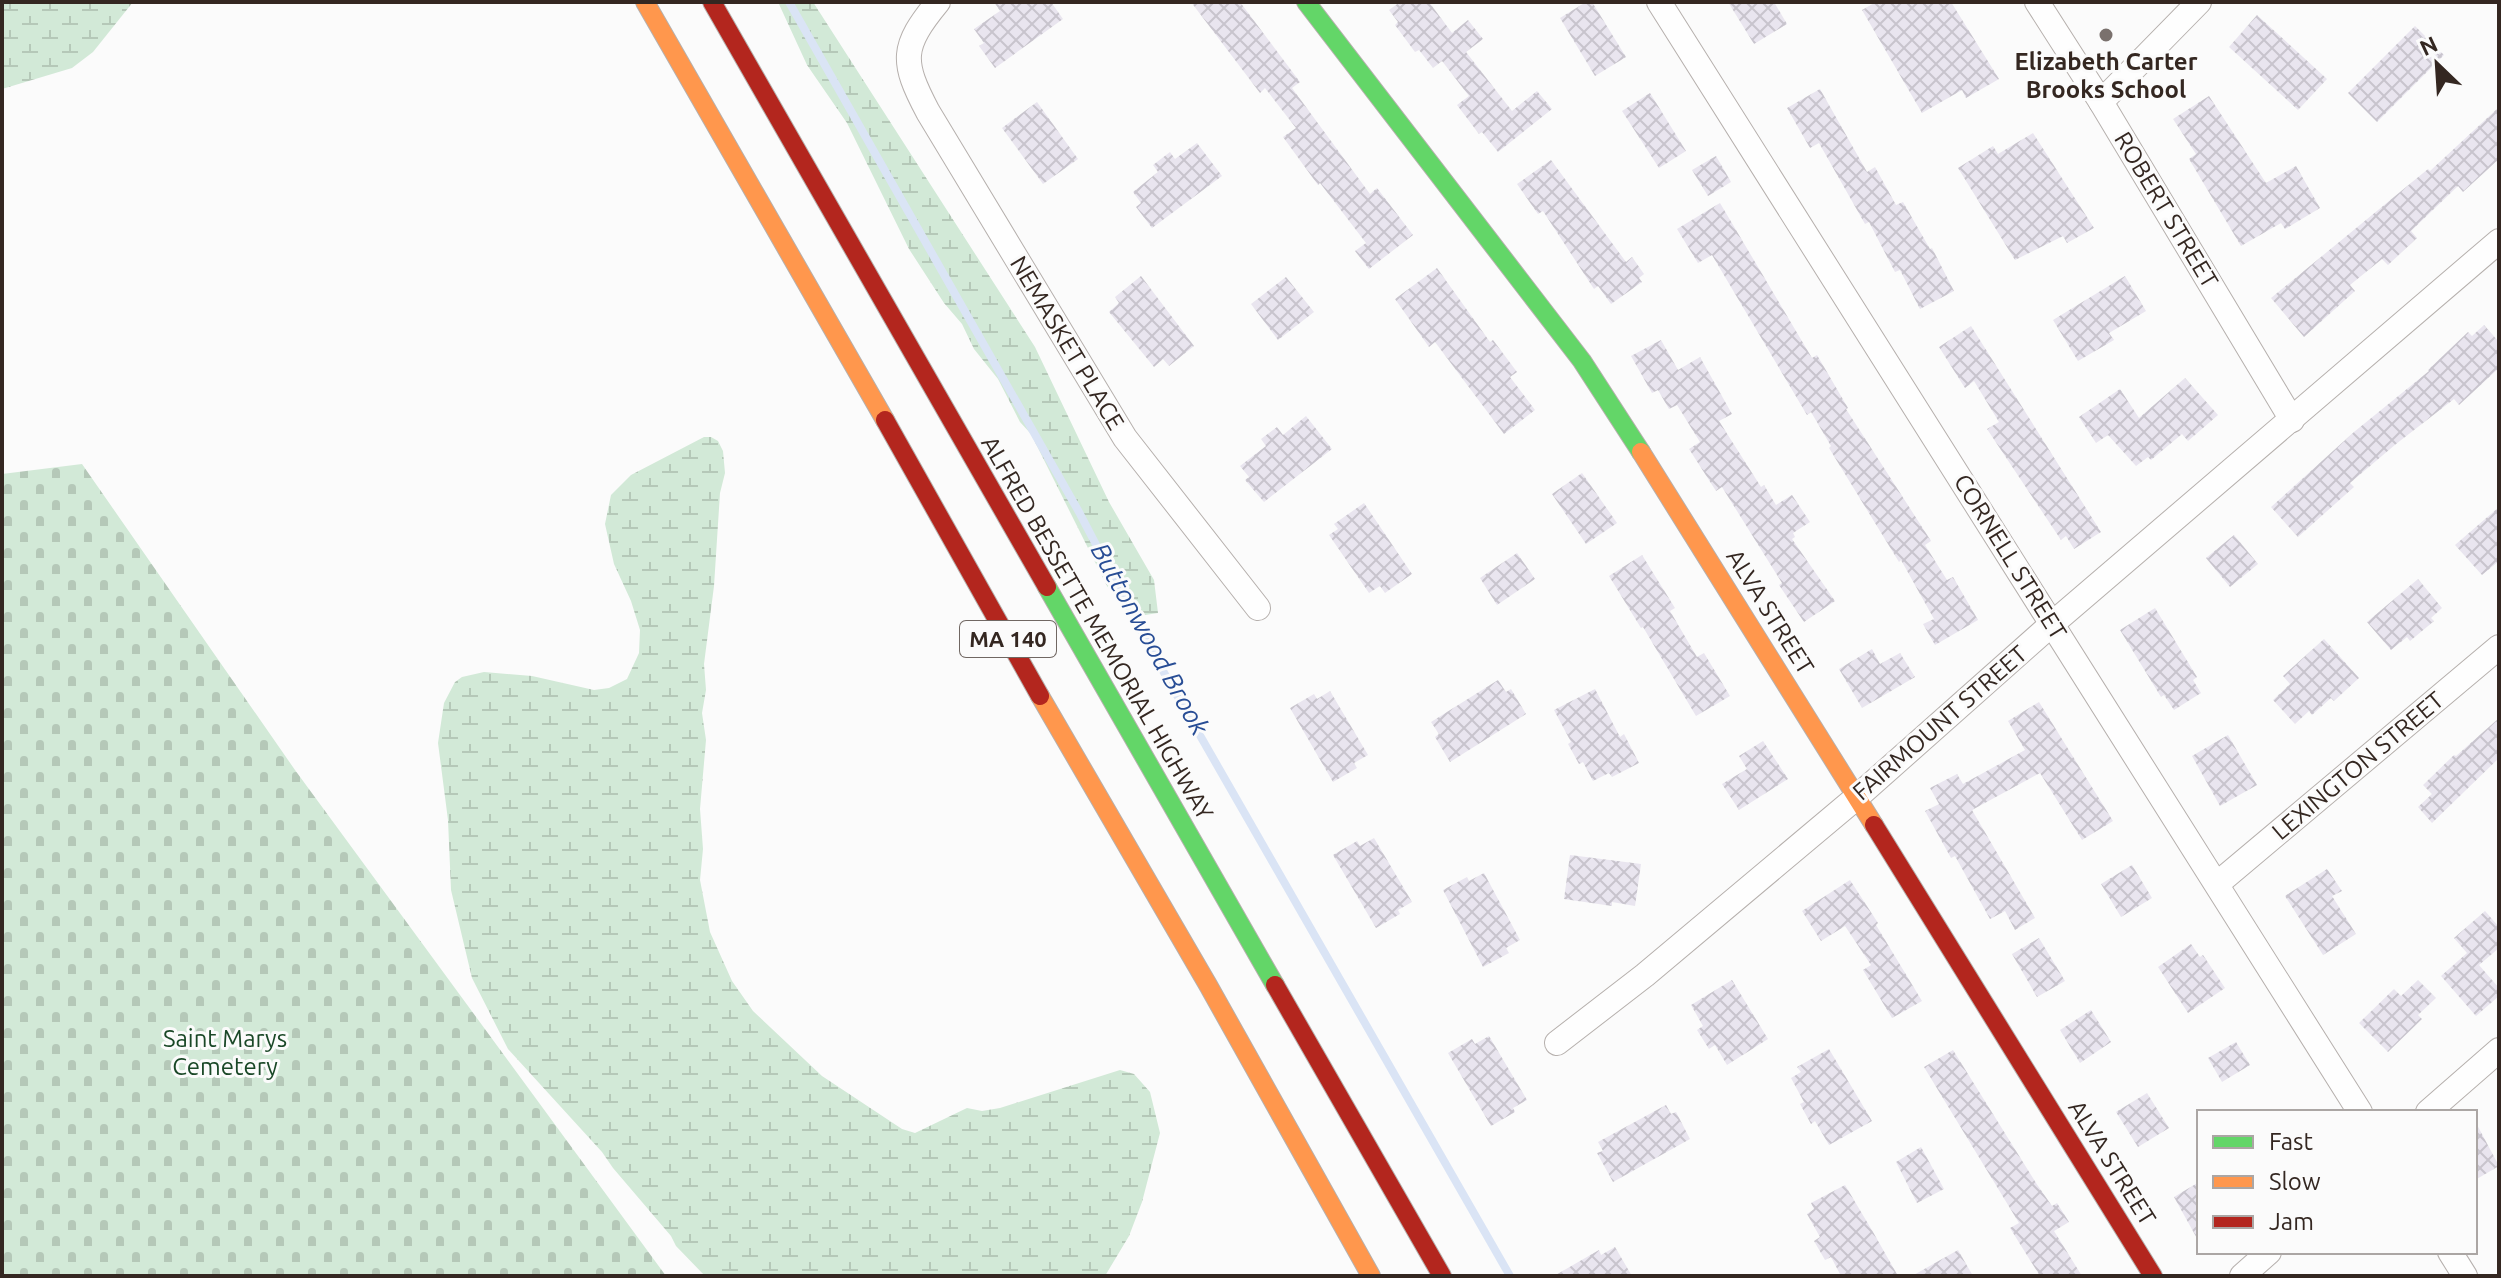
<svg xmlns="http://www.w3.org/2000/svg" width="2501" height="1278" font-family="Ubuntu,sans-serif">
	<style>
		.wetland { fill: url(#wetland-marsh) }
		.cemetery { fill: url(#cemetery-stones) }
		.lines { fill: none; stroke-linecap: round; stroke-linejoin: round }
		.stream { stroke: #dae4f5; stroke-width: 8 }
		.building { fill: url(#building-cross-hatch) }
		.street-casing { stroke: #b6b0ad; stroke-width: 26 }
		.fast-casing { stroke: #b6b0ad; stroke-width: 20 }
		.slow-casing { stroke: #b6b0ad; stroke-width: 20 }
		.jam-casing { stroke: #b6b0ad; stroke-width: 20 }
		.street { stroke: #fefefe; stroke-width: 24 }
		.fast { stroke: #63d668; stroke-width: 18 }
		.slow { stroke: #ff974d; stroke-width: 18 }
		.jam { stroke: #b3261e; stroke-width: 18 }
		.poi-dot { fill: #7a716d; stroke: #fbfbfb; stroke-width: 3 }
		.labels { text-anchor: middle; stroke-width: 6; stroke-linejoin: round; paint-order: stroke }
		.shield { fill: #fbfbfb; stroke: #706762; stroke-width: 2 }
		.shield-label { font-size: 22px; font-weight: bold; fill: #342721 }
		.poi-label { font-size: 24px; font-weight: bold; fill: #342721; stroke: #fbfbfb }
		.street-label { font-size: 24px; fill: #342721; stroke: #fbfbfb }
		.park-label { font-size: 24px; fill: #1a4827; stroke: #fbfbfb }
		.water-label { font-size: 26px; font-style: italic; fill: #284d95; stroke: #fbfbfb }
	</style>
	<defs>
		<pattern id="wetland-marsh" width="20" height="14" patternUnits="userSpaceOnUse" patternTransform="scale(2)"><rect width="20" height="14" fill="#d2e9d7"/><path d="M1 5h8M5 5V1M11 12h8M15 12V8" fill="none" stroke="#b5c8b8"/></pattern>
		<pattern id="cemetery-stones" width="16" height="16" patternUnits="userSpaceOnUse" patternTransform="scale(2)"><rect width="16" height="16" fill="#d2e9d7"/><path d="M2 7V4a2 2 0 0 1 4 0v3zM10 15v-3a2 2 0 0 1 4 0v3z" fill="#b5c8b8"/></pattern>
		<pattern id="building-cross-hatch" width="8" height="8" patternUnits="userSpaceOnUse" patternTransform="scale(2)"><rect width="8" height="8" fill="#e9e5ef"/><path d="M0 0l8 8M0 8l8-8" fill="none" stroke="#c8c4cd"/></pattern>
	</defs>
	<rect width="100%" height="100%" fill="#fbfbfb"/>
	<!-- wetland -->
	<g class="wetland">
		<polygon points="2,2 133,2 93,52 72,68 2,89"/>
		<polygon points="778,2 813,2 1035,347 1109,502 1154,580 1158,613 1132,617 1107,586 1031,434 1020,422 998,379 974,349 962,324 944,303 909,249 847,123 807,65"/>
		<polygon points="704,437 711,437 718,441 723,451 725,473 720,493 714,586 704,664 706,690 702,713 706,740 700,809 703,849 700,880 710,932 732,981 753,1011 822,1076 902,1129 915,1133 967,1108 982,1111 1000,1108 1120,1070 1134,1074 1150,1092 1160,1133 1142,1202 1129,1236 1105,1276 705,1276 676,1246 671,1236 613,1168 602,1152 508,1049 472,978 451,890 448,820 438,743 444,703 455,682 462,677 484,672 532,676 594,690 609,688 627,679 639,653 640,630 631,601 614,564 605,524 611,495 631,475"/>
	</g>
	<!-- cemetery -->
	<polygon class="cemetery" points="82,464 295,770 666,1276 2,1276 2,474"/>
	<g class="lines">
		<!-- stream -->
		<polyline class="stream" points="789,2 1079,512 1151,650 1510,1276"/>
	</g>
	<!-- building -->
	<g class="building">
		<polygon points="994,2 1051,2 1063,19 995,68 979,46 984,43 974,29 1000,11"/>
		<polygon points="1191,2 1240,2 1300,82 1292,88 1370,194 1377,188 1413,235 1369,269 1355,251 1366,243 1320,183 1318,185 1283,137 1296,128 1265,88 1260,93"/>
		<polygon points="1400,2 1429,2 1452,33 1468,20 1483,39 1466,52 1512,111 1537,91 1552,109 1498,152 1482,132 1479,134 1457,105 1469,96 1442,61 1433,68 1419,50 1415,52 1395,25 1398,22 1389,10"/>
		<polygon points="1586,2 1592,2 1626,57 1595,76 1560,18"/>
		<polygon points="1728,2 1774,2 1787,24 1754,44"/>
		<polygon points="1876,2 1951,2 1999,79 1966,98 1962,90 1922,113 1862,10"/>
		<polygon points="2257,15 2327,79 2298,110 2229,47"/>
		<polygon points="2415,26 2444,55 2377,122 2348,93"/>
		<polygon points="1820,89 1867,172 1875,167 1896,205 1903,202 1930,249 1932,248 1954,291 1920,309 1900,270 1895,272 1869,222 1865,224 1819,143 1810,148 1787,108"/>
		<polygon points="1650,93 1686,151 1659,168 1622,111"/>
		<polygon points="2209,96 2266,183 2296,166 2320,208 2285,229 2281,223 2241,246 2189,159 2196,154 2173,119"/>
		<polygon points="1037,102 1078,159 1043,184 1002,128"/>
		<polygon points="2499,107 2499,159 2463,192 2458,186 2411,231 2417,238 2388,265 2382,259 2350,285 2355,291 2304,337 2271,298 2428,169 2430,171"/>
		<polygon points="2033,133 2094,228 2067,243 2063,236 2015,260 1958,168 1993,146 1998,154"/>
		<polygon points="1197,143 1222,176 1152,228 1136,207 1141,203 1133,192 1158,172 1153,165 1170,152 1175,159"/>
		<polygon points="1716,156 1731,182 1708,196 1692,170"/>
		<polygon points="1551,160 1626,262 1632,257 1644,274 1639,278 1642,282 1611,304 1598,286 1594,289 1543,211 1538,214 1517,184"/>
		<polygon points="1720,203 1812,358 1817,355 1848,408 1846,409 1931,541 1925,545 1947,580 1953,577 1978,620 1935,645 1923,624 1934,619 1901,560 1899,562 1829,448 1831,446 1811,412 1807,415 1712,255 1698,263 1677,229"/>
		<polygon points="1437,268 1490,342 1493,340 1517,372 1510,377 1535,410 1504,434 1435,342 1429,347 1395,299"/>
		<polygon points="1141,276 1194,346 1169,366 1163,359 1154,367 1109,312 1119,303 1115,297"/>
		<polygon points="2125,276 2146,311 2109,333 2114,340 2078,361 2053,320"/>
		<polygon points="1286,277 1314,312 1278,340 1251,304"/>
		<polygon points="2484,325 2499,342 2499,368 2459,405 2454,399 2396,444 2350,483 2354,487 2298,537 2271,507 2354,432 2429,371 2428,370 2468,332 2472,336"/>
		<polygon points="1971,326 2101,532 2074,549 2066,536 2061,540 1987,429 1999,422 1974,381 1965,388 1939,347"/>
		<polygon points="1661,340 1678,370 1700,357 1732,414 1719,421 1761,487 1764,485 1776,505 1792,495 1810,522 1793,533 1795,537 1792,539 1835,601 1804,622 1779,585 1782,583 1722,487 1716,491 1689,449 1700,442 1677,405 1669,409 1658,390 1652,393 1631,356"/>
		<polygon points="2185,378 2218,415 2188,441 2182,434 2151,460 2148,457 2136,466 2108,435 2096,443 2079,417 2120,389 2139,418"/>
		<polygon points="1306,416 1332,449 1264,502 1245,480 1249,477 1240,466 1266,446 1261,439 1277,427 1283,435"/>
		<polygon points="1582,473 1617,523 1586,544 1552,494"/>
		<polygon points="1364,503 1412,574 1385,593 1380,586 1369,593 1329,535 1338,529 1334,524"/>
		<polygon points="2499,507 2499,561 2482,575 2455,545"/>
		<polygon points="2234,535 2258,564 2230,587 2206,558"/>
		<polygon points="1517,553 1535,579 1497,605 1480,578"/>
		<polygon points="1642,555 1675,608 1670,611 1697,657 1704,653 1730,696 1696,716 1643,627 1641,628 1609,576"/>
		<polygon points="2418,579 2442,608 2431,618 2434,621 2410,641 2407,637 2391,650 2367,622"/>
		<polygon points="2155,608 2197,677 2193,680 2201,693 2174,710 2164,695 2161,697 2120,630"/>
		<polygon points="2324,639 2359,678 2334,701 2331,698 2312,715 2309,711 2295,724 2273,700 2290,684 2283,676"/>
		<polygon points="1872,649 1880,664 1900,653 1915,677 1862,708 1839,669"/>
		<polygon points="1498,680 1506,692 1511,689 1526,714 1450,762 1435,737 1439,734 1431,722"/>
		<polygon points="1595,689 1620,737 1624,734 1639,763 1612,777 1609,773 1593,781 1583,762 1579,764 1568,744 1571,742 1554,710"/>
		<polygon points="1330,691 1368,755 1354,763 1357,768 1333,782 1290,708 1314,694 1317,699"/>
		<polygon points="2039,702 2113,821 2082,840 2040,773 1972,810 2035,918 2015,930 2005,911 1990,919 1955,856 1951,858 1925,811 1939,804 1930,788 1957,774 1963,784 2025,750 2008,721"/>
		<polygon points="2499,718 2499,758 2432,823 2418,807 2432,794 2423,785 2454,755 2456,756"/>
		<polygon points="2228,735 2257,785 2220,806 2192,756"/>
		<polygon points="1763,741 1788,779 1739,810 1722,784 1747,769 1739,756"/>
		<polygon points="1374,838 1412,902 1398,910 1400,914 1376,928 1333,855 1357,841 1360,846"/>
		<polygon points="1570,855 1641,864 1635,906 1612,902 1612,906 1564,899"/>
		<polygon points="2132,865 2152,898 2121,917 2101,884"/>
		<polygon points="2327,869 2342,891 2332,896 2356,934 2323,955 2285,896"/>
		<polygon points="1484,873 1520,940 1506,948 1509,953 1483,967 1443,890 1467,877 1469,881"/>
		<polygon points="1850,880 1878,923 1876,925 1922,1001 1892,1018 1863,970 1871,965 1845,926 1821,941 1802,911"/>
		<polygon points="2485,911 2499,927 2499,948 2479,965 2499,988 2499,996 2476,1016 2441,976 2467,953 2454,938"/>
		<polygon points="2039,938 2065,981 2037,997 2012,954"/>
		<polygon points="2191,944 2200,957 2203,955 2225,988 2188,1013 2158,967"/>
		<polygon points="1732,980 1768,1039 1727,1065 1715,1045 1709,1049 1697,1030 1703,1026 1691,1005"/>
		<polygon points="2418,980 2436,998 2418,1015 2422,1019 2388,1052 2359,1023 2394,989 2401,996"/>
		<polygon points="2091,1010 2111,1042 2080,1063 2060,1030"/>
		<polygon points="1489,1036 1527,1100 1513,1108 1515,1112 1491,1126 1448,1053 1472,1039 1475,1044"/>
		<polygon points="2236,1042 2250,1065 2222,1082 2208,1058"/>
		<polygon points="1829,1049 1872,1121 1829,1145 1815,1121 1811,1124 1800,1104 1804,1102 1791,1078 1801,1072 1797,1067"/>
		<polygon points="1953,1050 2036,1183 2052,1206 2057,1203 2069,1222 2054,1231 2082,1276 2040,1276 2010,1228 2019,1223 1924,1067"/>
		<polygon points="2147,1093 2169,1128 2138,1147 2116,1112"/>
		<polygon points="1666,1105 1671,1114 1676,1112 1690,1139 1613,1182 1597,1153 1603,1151 1598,1142"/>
		<polygon points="2475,1121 2499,1166 2475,1180"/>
		<polygon points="1921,1147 1944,1189 1917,1203 1896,1162"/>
		<polygon points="2199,1182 2199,1242 2174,1197"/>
		<polygon points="1845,1185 1873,1232 1898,1276 1841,1276 1831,1257 1825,1260 1814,1241 1820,1237 1807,1214 1814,1209 1811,1203"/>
		<polygon points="1615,1247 1632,1276 1554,1276 1599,1250 1601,1255"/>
		<polygon points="1958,1250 1973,1276 1912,1276"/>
	</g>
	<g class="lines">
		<defs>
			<g id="street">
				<path d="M938 2C901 47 901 61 928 112L1125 438 1258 608"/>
				<polyline points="1659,2 2360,1112"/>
				<polyline points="2037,2 2101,102 2292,420"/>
				<polyline points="2101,102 2199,2"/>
				<polyline points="2217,884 2499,647"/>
				<polyline points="1557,1043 1645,975 1857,797 2052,624 2499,241"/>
				<polyline points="2428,1112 2499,1050"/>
				<polyline points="2450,1252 2465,1276"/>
				<polyline points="2242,1276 2269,1252"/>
			</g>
			<g id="fast">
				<polyline points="1306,2 1582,361 1641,452"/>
				<polyline points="1047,587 1275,985"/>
			</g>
			<g id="slow">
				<polyline points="645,2 885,420"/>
				<polyline points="1641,452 1874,825"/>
				<polyline points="1040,696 1208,985 1371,1276"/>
			</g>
			<g id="jam">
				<polyline points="712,2 1047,587"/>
				<polyline points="885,420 1040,696"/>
				<polyline points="1874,825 2153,1276"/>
				<polyline points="1275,985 1442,1276"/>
			</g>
		</defs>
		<!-- street casing -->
		<use href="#street" class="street-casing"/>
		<!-- fast casing -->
		<use href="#fast" class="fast-casing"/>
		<!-- slow casing -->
		<use href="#slow" class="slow-casing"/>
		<!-- jam casing -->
		<use href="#jam" class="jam-casing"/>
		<!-- street -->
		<use href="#street" class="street"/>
		<!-- fast -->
		<use href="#fast" class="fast"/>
		<!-- slow -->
		<use href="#slow" class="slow"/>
		<!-- jam -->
		<use href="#jam" class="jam"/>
	</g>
	<!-- markers -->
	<circle class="poi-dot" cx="2106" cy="35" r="8"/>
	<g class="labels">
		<!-- shield labels -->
		<rect class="shield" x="960" y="621" width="96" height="36" rx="6"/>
		<g class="shield-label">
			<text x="1008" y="647">MA 140</text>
		</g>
		<!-- poi labels -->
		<g class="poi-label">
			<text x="2106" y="70">Elizabeth Carter<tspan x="2106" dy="28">Brooks School</tspan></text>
		</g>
		<!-- street labels -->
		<g class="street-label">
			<text transform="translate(2166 210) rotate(59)" y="8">ROBERT STREET</text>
			<text transform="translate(1067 343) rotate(59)" y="8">NEMASKET PLACE</text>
			<text transform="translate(2010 557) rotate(58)" y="8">CORNELL STREET</text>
			<text transform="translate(1770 612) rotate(58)" y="8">ALVA STREET</text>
			<text transform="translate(1097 628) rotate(60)" y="8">ALFRED BESSETTE MEMORIAL HIGHWAY</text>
			<text transform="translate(1940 723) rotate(-41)" y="8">FAIRMOUNT STREET</text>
			<text transform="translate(2358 766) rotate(-40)" y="8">LEXINGTON STREET</text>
			<text transform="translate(2112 1163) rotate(58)" y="8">ALVA STREET</text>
		</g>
		<!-- park labels -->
		<g class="park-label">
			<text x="225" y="1047">Saint Marys<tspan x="225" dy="28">Cemetery</tspan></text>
		</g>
		<!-- water labels -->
		<g class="water-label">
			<text transform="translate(1150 639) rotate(61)" y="9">Buttonwood Brook</text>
		</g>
	</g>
	<!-- border -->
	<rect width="2501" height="1278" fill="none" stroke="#342721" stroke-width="8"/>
	<!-- legend -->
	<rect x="2197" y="1110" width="280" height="144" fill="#fbfbfb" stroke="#aba6a4" stroke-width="2"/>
	<rect x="2213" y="1136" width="40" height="12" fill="#63d668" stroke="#aba6a4" stroke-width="2"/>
	<text x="2269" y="1150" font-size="24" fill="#342721">Fast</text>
	<rect x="2213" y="1176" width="40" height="12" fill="#ff974d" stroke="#aba6a4" stroke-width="2"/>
	<text x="2269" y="1190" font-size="24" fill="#342721">Slow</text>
	<rect x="2213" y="1216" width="40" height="12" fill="#b3261e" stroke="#aba6a4" stroke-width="2"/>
	<text x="2269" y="1230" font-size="24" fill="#342721">Jam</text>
	<!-- north arrow -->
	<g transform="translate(2437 64) rotate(335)" stroke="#fbfbfb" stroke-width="6" paint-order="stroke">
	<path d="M0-6L14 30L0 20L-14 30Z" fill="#342721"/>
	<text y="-12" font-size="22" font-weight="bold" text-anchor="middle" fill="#342721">N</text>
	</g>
</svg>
